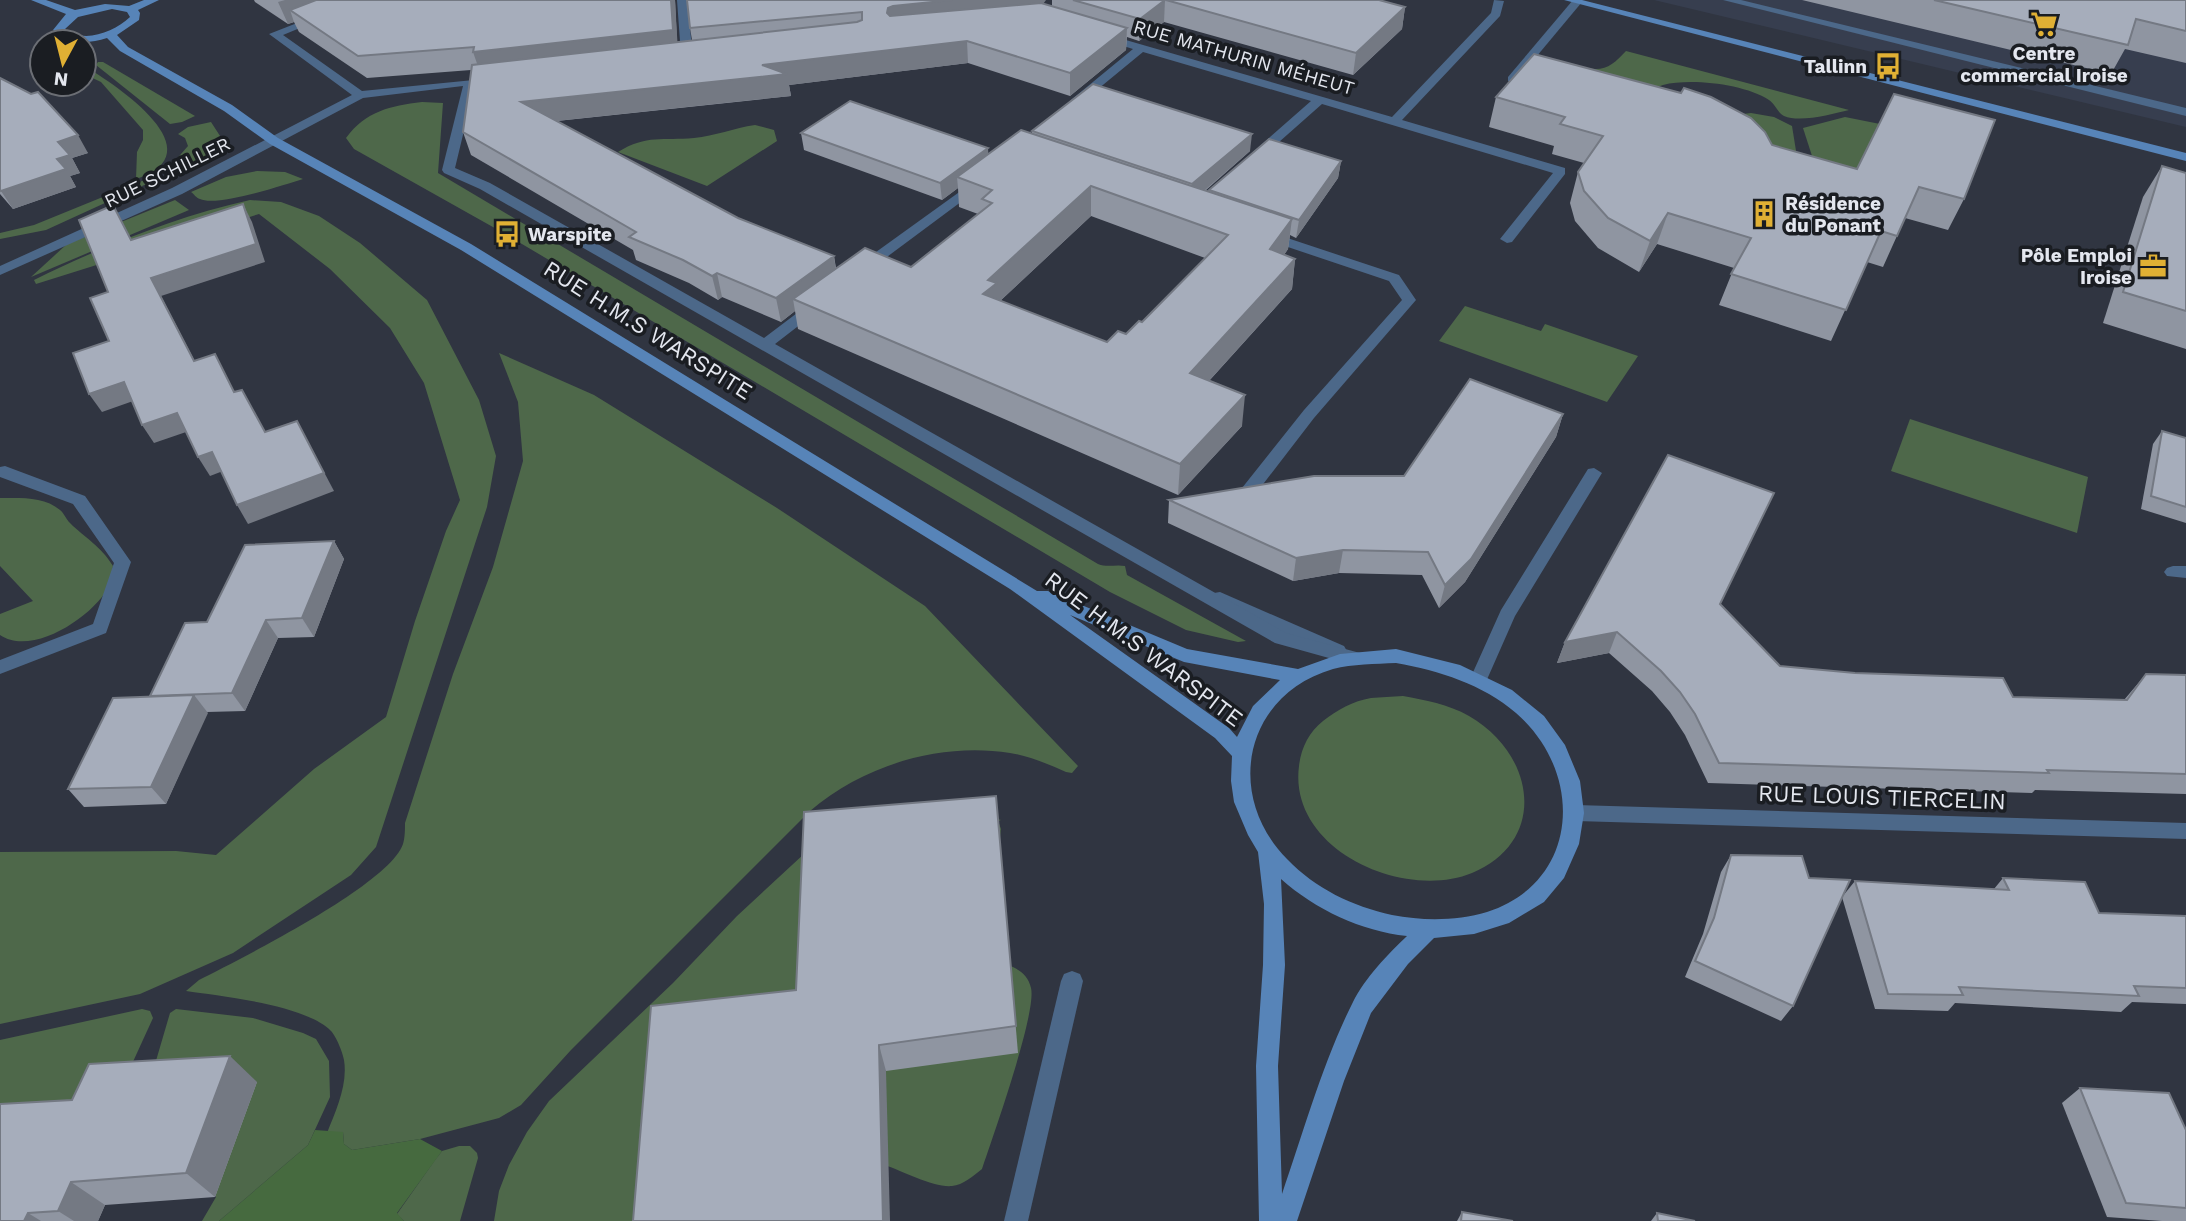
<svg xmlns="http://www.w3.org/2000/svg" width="2186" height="1221" font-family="'Work Sans',sans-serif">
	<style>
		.built { fill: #373e4f }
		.green { fill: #4e684a }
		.forest { fill: #466a3f }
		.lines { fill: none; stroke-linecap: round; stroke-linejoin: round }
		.lane { fill: #4c6889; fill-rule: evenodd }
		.street { fill: #4c6889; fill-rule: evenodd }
		.secondary { fill: #5784b8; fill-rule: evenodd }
		.wall { fill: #8f95a1; fill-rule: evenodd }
		.shaded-wall { fill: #747983 }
		.building { fill: #a6adbb; stroke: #747983; stroke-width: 2; fill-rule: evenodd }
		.labels { text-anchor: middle; stroke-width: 7; stroke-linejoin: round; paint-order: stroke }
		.far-poi-label { font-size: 19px; font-weight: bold; fill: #e4e7ef; stroke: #1a1d22; text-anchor: end }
		.far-street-label { font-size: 19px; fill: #e4e7ef; stroke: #1a1d22 }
		.street-label { font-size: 23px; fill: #e4e7ef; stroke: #1a1d22 }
	</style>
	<rect width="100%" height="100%" fill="#303541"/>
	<!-- built -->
	<polygon class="built" points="1654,0 2186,0 2186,127"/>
	<!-- green -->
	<g class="green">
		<path d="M1626 51 1849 110C1832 114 1800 123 1784 116 1778 113 1775 104 1769 100 1744 84 1691 78 1663 85 1653 88 1643 94 1633 98L1583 76 1587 68C1605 72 1614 64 1626 51Z"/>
		<polygon points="98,62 103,62 195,116 182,122 170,124 96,65"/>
		<path d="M84 66C117 85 218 153 136 179L137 152 143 140V130L101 82 84 74Z"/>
		<path d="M422 102 443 103 438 173 1098 564C1108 568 1115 564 1125 566L1127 575 1246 641 1238 642 1186 630 1110 592 500 231 354 149 346 138C366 111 390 106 422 102Z"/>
		<polygon points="1751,113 1774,117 1792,126 1797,157 1780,157 1743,114"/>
		<polygon points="1845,117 1880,124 1847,191 1813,159 1803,128"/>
		<path d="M211 122 222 139C216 159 199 167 180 172L174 168V162L188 146 185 138 178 134 188 127Z"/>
		<path d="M755 125 774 130 777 141 707 186 618 152C647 134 663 141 694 138 715 136 734 128 755 125Z"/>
		<path d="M257 171 285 172 303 179C284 185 217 207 200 199 196 198 194 194 191 192L226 177Z"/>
		<polygon points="147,179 153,181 46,230 0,239 0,233 34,225"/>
		<polygon points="175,200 189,210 31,277 67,244"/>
		<path d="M250 200 281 202 319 216 360 243 427 300 479 400 496 456 487 507 376 847 351 875 233 953 140 994 0 1024V852L176 851 216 855 314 769 386 717 415 621 446 531 460 500 424 383 390 328 330 269 259 214 36 284 34 280C101 247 177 216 250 200Z"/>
		<polygon points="1465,306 1541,331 1545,324 1638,356 1607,402 1439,341"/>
		<path d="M499 353 594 395 777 508 925 606 1078 766 1072 773 1066 772C1048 764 1029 756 1010 753 940 742 864 765 810 811L571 1050 521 1105 499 1118 420 1139 352 1150 344 1144 343 1132 327 1133C336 1110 348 1085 344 1060 343 1053 336 1036 331 1031 306 1005 221 996 186 991L199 980C240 959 389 885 403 844 405 838 405 829 405 823L453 674 493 567 523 461 518 402Z"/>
		<polygon points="1910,419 2088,477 2077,533 1891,471"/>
		<path d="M0 498C19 498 44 496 60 510 64 513 66 519 70 523 86 539 100 545 113 566 112 573 111 582 108 588 92 617 32 657 0 635V614L33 601 0 566Z"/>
		<path d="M1403 696C1425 700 1448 704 1469 716 1534 753 1550 840 1472 873 1404 901 1288 850 1299 766 1301 748 1309 732 1323 721 1337 710 1353 701 1371 698 1381 697 1392 697 1403 696Z"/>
		<polygon points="997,819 1001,820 998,821 1001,829 998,853 804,988 647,1221 494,1221 499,1191 509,1165 527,1132 549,1101 673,983 737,916 831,829"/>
		<path d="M1005 964C1017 968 1028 974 1031 988 1037 1013 992 1139 982 1169 973 1176 963 1185 952 1186 935 1188 902 1171 885 1165L863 1031Z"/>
		<polygon points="142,1009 150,1011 153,1018 104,1125 0,1131 0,1040"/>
		<polygon points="176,1009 253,1018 303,1033 316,1039 329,1061 330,1097 308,1145 219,1221 202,1221 216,1197 148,1088 170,1013"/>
		<polygon points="459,1146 470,1146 477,1153 478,1158 460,1221 404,1221 397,1214 435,1160 442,1151"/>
	</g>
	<!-- forest -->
	<polygon class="forest" points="315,1130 343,1132 344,1144 352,1150 420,1139 442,1151 397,1213 404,1221 219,1221 308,1145"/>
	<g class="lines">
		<!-- lane -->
		<g class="lane">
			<polygon points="1723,0 1741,0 2186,108 2186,116"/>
			<polygon points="1220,592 1344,646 1347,651 1344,656 1332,656 1214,603 1211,598 1214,593"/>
		</g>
		<!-- street -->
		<g class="street">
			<polygon points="677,0 687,0 693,57 681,61 675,58 681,55"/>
			<polygon points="1494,0 1504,1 1500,16 1402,120 1565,168 1565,174 1512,242 1507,243 1500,239 1553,173 1322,104 1261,158 1253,158 1253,152 1311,101 1143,52 1081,103 1071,100 1133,49 1101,39 1099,37 1105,34 1392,117 1491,13"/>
			<polygon points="1573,0 1582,2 1516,81 1508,81 1508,77"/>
			<polygon points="315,16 324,18 283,35 362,91 484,79 484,83 475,85 455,168 490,183 764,338 809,304 819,304 819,310 775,344 1286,633 1360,653 1363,658 1360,663 1354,665 1275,643 480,189 444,173 442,170 463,86 363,98 182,194 0,275 0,266 172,188 352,95 269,34"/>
			<polygon points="976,180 982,184 981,187 868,271 858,271 858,265"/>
			<polygon points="1266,231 1399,275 1416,300 1314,418 1254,496 1248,498 1240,492 1242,488 1304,410 1402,300 1389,281 1261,238 1259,235"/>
			<polygon points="5,466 85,496 131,562 106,633 0,674 0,660 93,624 114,563 73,504 0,477 0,467"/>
			<polygon points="1594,468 1602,473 1515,616 1485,684 1473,684 1470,679 1501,610 1588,469"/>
			<polygon points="2173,566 2186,566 2186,578 2167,576 2164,572 2167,568"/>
			<polygon points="1576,805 2186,823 2186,839 1576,821 1569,819 1566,813 1569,807"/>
			<polygon points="1072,971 1080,974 1083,981 1028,1221 1004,1221 1061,981 1064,974"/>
		</g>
		<!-- secondary -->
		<g class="secondary">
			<path d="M31 0H46L75 10 105 4 129 6 144 0H159L138 10 140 13 139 20 117 35 128 47 232 105 278 138 471 244 1037 591H1048L1187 649 1298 669 1340 654 1396 649 1460 665 1512 690 1544 716 1565 745 1580 781 1584 813 1579 844 1564 878 1544 902 1509 923 1474 934 1434 938 1408 964 1371 1013 1344 1081 1297 1221H1259L1256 1066 1263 965 1264 904 1258 852 1248 835 1234 802 1231 781 1232 756 1215 738 1010 589 461 250 270 144 224 111 120 51 107 38C88 44 68 45 53 30L66 14ZM112 9 127 12 130 17C114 32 84 44 65 29L78 17ZM1070 615 1184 662 1280 680 1253 706 1237 737 1229 728ZM1396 663C1440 671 1482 684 1516 713 1585 773 1580 882 1487 912 1457 921 1423 921 1392 915 1352 906 1316 889 1287 859 1224 795 1244 695 1333 669 1353 664 1375 664 1396 663ZM1281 879C1316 910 1361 931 1407 936 1388 954 1365 978 1353 1002 1324 1059 1303 1133 1282 1194L1278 1066 1285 965Z"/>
			<polygon points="1564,0 1582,0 2186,153 2186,161"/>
		</g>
	</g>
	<!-- wall -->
	<g class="wall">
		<path d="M254 0H675L677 42 692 40 690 28 687 0 1044 4 1052 6V0H1379L1405 7 1402 29 1353 75 1164 22 1139 41 1127 37 1126 50 1070 96 968 63 789 85 791 96 557 121 738 218 834 256 836 268 911 267 978 214 959 207 958 188 942 200 804 150 801 133 988 154 1032 133V131L1250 151 1205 191 1209 192V190L1341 161 1338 178 1296 238 1290 235 1288 249 1284 255 1295 259 1292 289 1209 381 1242 426 1178 495 798 329 795 311 781 322 722 297 718 300 689 283 636 260 633 250 471 155 463 132 471 70 367 78 299 32 294 22 288 24 255 2ZM1091 216 1205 258 1142 322 1126 334 1107 342 1000 301Z"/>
		<polygon points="1802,0 2186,0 2186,63 2125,49 2111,74"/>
		<polygon points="0,78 88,153 72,158 80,173 70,176 76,187 13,209 0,194"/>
		<polygon points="1496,97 1772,145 1964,199 1948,230 1905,218 1883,267 1867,262 1831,341 1719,305 1734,268 1657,244 1639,272 1598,248 1575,221 1570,203 1578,172 1584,163 1552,154 1554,146 1489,127"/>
		<polygon points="2162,166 2186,173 2186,349 2103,323 2143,197"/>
		<polygon points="1563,414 1556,437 1465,582 1439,608 1422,575 1339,573 1293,581 1168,523 1169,500 1404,476"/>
		<polygon points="2162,431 2186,438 2186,523 2141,509 2153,444"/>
		<polygon points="334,541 344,559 314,637 278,638 245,711 207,712 166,804 84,807 68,789 151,697 207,622"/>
		<polygon points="1720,604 1780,666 2013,697 2124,700 2146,674 2186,675 2186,794 2035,790 2032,793 1708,783 1685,735 1670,712 1652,691 1609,653 1557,663 1565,642"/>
		<polygon points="996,796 1018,1053 886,1071 796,990"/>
		<polygon points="1731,855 1793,1006 1781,1021 1685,977 1703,934 1721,872"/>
		<polygon points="2003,878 2099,913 2186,916 2186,1004 2132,1002 2121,1012 1955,1003 1948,1011 1875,1009 1842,897 1855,881 1994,889"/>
		<polygon points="257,1082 215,1197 105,1205 98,1221 0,1221 72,1100"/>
		<polygon points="2080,1088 2186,1130 2186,1221 2162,1221 2107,1217 2062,1103"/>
		<polygon points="1462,1212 1513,1221 1457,1221"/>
		<polygon points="1657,1213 1695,1221 1651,1221"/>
	</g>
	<!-- shaded-wall -->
	<g class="shaded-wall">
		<polygon points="285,0 352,0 290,10 294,22 288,24 278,2"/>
		<polygon points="671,0 675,0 678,52 481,75 473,52"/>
		<polygon points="952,0 1046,0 1036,14 896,27 887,13 888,8 893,6"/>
		<polygon points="1165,0 1164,22 1139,41 1140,19"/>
		<polygon points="1405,7 1402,29 1353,75 1356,53"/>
		<polygon points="1127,28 1126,50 1070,96 1070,73"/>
		<polygon points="967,41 968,63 789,85 791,96 528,124 521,102 762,65"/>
		<polygon points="1252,134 1250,151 1191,202 1192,184"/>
		<polygon points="78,135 88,153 72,158 80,173 70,176 76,187 13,209 1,191 57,159 58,142"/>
		<polygon points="988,148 989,165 957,177 958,188 942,200 940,183"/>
		<polygon points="1341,161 1338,178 1296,238 1299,220"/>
		<polygon points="1091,186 1091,216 998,303 983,294 988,280"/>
		<polygon points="243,204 252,222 265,262 161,296 204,379 194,361 151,278"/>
		<polygon points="1668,213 1657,244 1639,272 1650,241"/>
		<polygon points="1292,219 1288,249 1267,279 1270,249"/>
		<polygon points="834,256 837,279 793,299 795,311 781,322 776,298"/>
		<polygon points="1295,259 1292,289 1188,404 1190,373"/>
		<polygon points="717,273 722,297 718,300 712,276"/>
		<polygon points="124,382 136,400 102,412 89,394"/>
		<polygon points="1245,395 1242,426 1178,495 1180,464"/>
		<polygon points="177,413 189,431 154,443 142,425"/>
		<polygon points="1563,414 1556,437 1465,582 1439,608 1445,585"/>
		<polygon points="297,421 334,491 248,524 237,505"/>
		<polygon points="212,452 223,471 210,476 198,457"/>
		<polygon points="334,541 344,559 314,637 302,618"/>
		<polygon points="1343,550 1339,573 1293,581 1296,558"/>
		<polygon points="266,620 278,638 245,711 232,693"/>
		<polygon points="1617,632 1609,653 1557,663 1565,642"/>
		<polygon points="194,695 208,713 166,804 151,787"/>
		<polygon points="879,1045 886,1071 890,1221 883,1221"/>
		<polygon points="230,1056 257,1082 215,1197 186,1173"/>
		<polygon points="71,1182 105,1205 98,1221 74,1221 58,1211"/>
		<polygon points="28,1213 41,1221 24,1221"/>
	</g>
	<!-- building -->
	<g class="building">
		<polygon points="316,0 671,0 673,30 473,52 474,47 358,56 290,10"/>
		<polygon points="687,0 952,0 893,6 888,8 887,13 890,16 1041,3 1127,28 1070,73 967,41 762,65 787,74 521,102 738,218 834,256 776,298 717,273 712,276 683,260 629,237 636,232 463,132 472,65 857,22 862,20 862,12 690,28"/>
		<polygon points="1073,0 1165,0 1140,19"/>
		<polygon points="1166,0 1379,0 1405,7 1356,53"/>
		<polygon points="1934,0 2186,0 2186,31 2136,19 2128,45"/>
		<polygon points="1534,54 1681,93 1684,88 1711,97 1751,118 1765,132 1772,145 1857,169 1894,94 1995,120 1964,199 1919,187 1897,236 1881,231 1846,310 1731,274 1751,238 1668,213 1650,241 1608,218 1584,191 1578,172 1603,136 1560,124 1565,117 1496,97"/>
		<polygon points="0,78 31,94 38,92 78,135 58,142 70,155 57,159 66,169 1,191 0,190"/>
		<polygon points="1093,84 1252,134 1192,184 1032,131"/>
		<polygon points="850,101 988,148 940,183 801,133"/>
		<path d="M1021 130 1292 219 1270 249 1295 259 1190 373 1245 395 1180 464 793 299 865 248 911 267 992 203 982 199 992 190 957 177ZM1091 186 1228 235 1142 322 1139 321 1126 334 1118 331 1107 342 983 294 997 283 988 280Z"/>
		<polygon points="1269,139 1341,161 1299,220 1209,190"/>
		<polygon points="2162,166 2186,173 2186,311 2123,292"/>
		<polygon points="243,204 256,244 151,278 194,361 215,354 234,392 242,390 265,432 297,421 324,473 237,505 212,452 198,457 177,413 142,425 124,382 89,394 73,353 109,341 90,298 108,292 79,220 113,205 131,240"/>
		<polygon points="1470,379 1563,414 1471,559 1445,585 1428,552 1343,550 1296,558 1169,500 1314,476 1404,476"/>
		<polygon points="2162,431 2186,438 2186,507 2151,496"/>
		<polygon points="1668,455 1774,493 1720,604 1780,666 1855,673 2003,678 2013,697 2127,700 2146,674 2186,675 2186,774 2047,770 2049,773 1719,763 1695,714 1680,692 1661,671 1617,632 1565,642"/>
		<polygon points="334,541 302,618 266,620 232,693 150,696 185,623 207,622 245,545"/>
		<polygon points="194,695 151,787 68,789 113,698"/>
		<polygon points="996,796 1016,1026 879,1045 883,1221 633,1221 651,1006 796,990 804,812"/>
		<polygon points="1731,855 1802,856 1809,878 1850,880 1793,1006 1695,961 1714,918"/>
		<polygon points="2003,878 2085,882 2099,913 2186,916 2186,988 2134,986 2139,996 1959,987 1963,995 1888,994 1855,881 2009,890"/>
		<polygon points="230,1056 186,1173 71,1182 58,1211 28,1213 24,1221 0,1221 0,1104 72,1100 89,1064"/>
		<polygon points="2080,1088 2169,1093 2186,1130 2186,1208 2126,1203"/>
		<polygon points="1462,1212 1513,1221 1461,1221"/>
		<polygon points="1657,1213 1695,1221 1658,1221"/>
	</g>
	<!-- icons -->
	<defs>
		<symbol id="supermarket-bare" viewBox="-9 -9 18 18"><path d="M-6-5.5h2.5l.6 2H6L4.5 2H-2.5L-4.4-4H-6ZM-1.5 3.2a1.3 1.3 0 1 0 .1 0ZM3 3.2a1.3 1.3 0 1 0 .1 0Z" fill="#e0b034" stroke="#1a1d22" stroke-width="2.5" paint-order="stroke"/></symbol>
		<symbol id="bus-bare" viewBox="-9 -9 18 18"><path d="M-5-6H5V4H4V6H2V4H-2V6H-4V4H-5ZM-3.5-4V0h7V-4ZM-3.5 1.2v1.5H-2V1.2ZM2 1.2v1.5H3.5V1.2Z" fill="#e0b034" stroke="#1a1d22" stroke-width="2.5" paint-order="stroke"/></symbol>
		<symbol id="building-bare" viewBox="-9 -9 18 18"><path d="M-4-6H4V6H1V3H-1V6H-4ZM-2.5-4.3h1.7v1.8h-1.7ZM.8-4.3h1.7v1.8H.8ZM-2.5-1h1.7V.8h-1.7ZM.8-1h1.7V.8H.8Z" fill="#e0b034" stroke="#1a1d22" stroke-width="2.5" paint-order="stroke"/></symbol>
		<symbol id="office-bare" viewBox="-9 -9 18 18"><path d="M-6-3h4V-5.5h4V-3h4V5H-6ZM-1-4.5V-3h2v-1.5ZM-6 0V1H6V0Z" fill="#e0b034" stroke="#1a1d22" stroke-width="2.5" paint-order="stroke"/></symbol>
	</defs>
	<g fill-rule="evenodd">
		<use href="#supermarket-bare" x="2025" y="5" width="38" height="38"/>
		<use href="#bus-bare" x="1869" y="47" width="38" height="38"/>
		<use href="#building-bare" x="1745" y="195" width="38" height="38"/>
		<use href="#bus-bare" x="488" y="215" width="38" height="38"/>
		<use href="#office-bare" x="2134" y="247" width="38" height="38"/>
	</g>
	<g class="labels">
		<!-- far-poi labels -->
		<g class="far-poi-label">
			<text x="2044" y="60" text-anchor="middle">Centre<tspan x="2044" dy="22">commercial Iroise</tspan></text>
			<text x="1867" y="73">Tallinn</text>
			<text x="1785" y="210" text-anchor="start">Résidence<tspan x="1785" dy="22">du Ponant</tspan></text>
			<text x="528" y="241" text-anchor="start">Warspite</text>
			<text x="2132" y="262">Pôle Emploi<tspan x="2132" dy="22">Iroise</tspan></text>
		</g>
		<!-- far-street labels -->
		<g class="far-street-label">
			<text transform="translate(1244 57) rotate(16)" y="7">RUE MATHURIN MÉHEUT</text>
			<text transform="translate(167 172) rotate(-26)" y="7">RUE SCHILLER</text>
		</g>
		<!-- street labels -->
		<g class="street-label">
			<text transform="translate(648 330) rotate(32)" y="8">RUE H.M.S WARSPITE</text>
			<text transform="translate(1144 649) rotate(37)" y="8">RUE H.M.S WARSPITE</text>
			<text transform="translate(1882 797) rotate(2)" y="8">RUE LOUIS TIERCELIN</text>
		</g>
	</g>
	<!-- north arrow -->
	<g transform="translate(63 63) rotate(187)"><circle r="33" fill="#1a1d22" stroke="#6b6e74" stroke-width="2"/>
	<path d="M0-5L12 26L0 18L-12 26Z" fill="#e0b034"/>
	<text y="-10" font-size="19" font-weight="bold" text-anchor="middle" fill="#e4e7ef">N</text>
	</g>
</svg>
